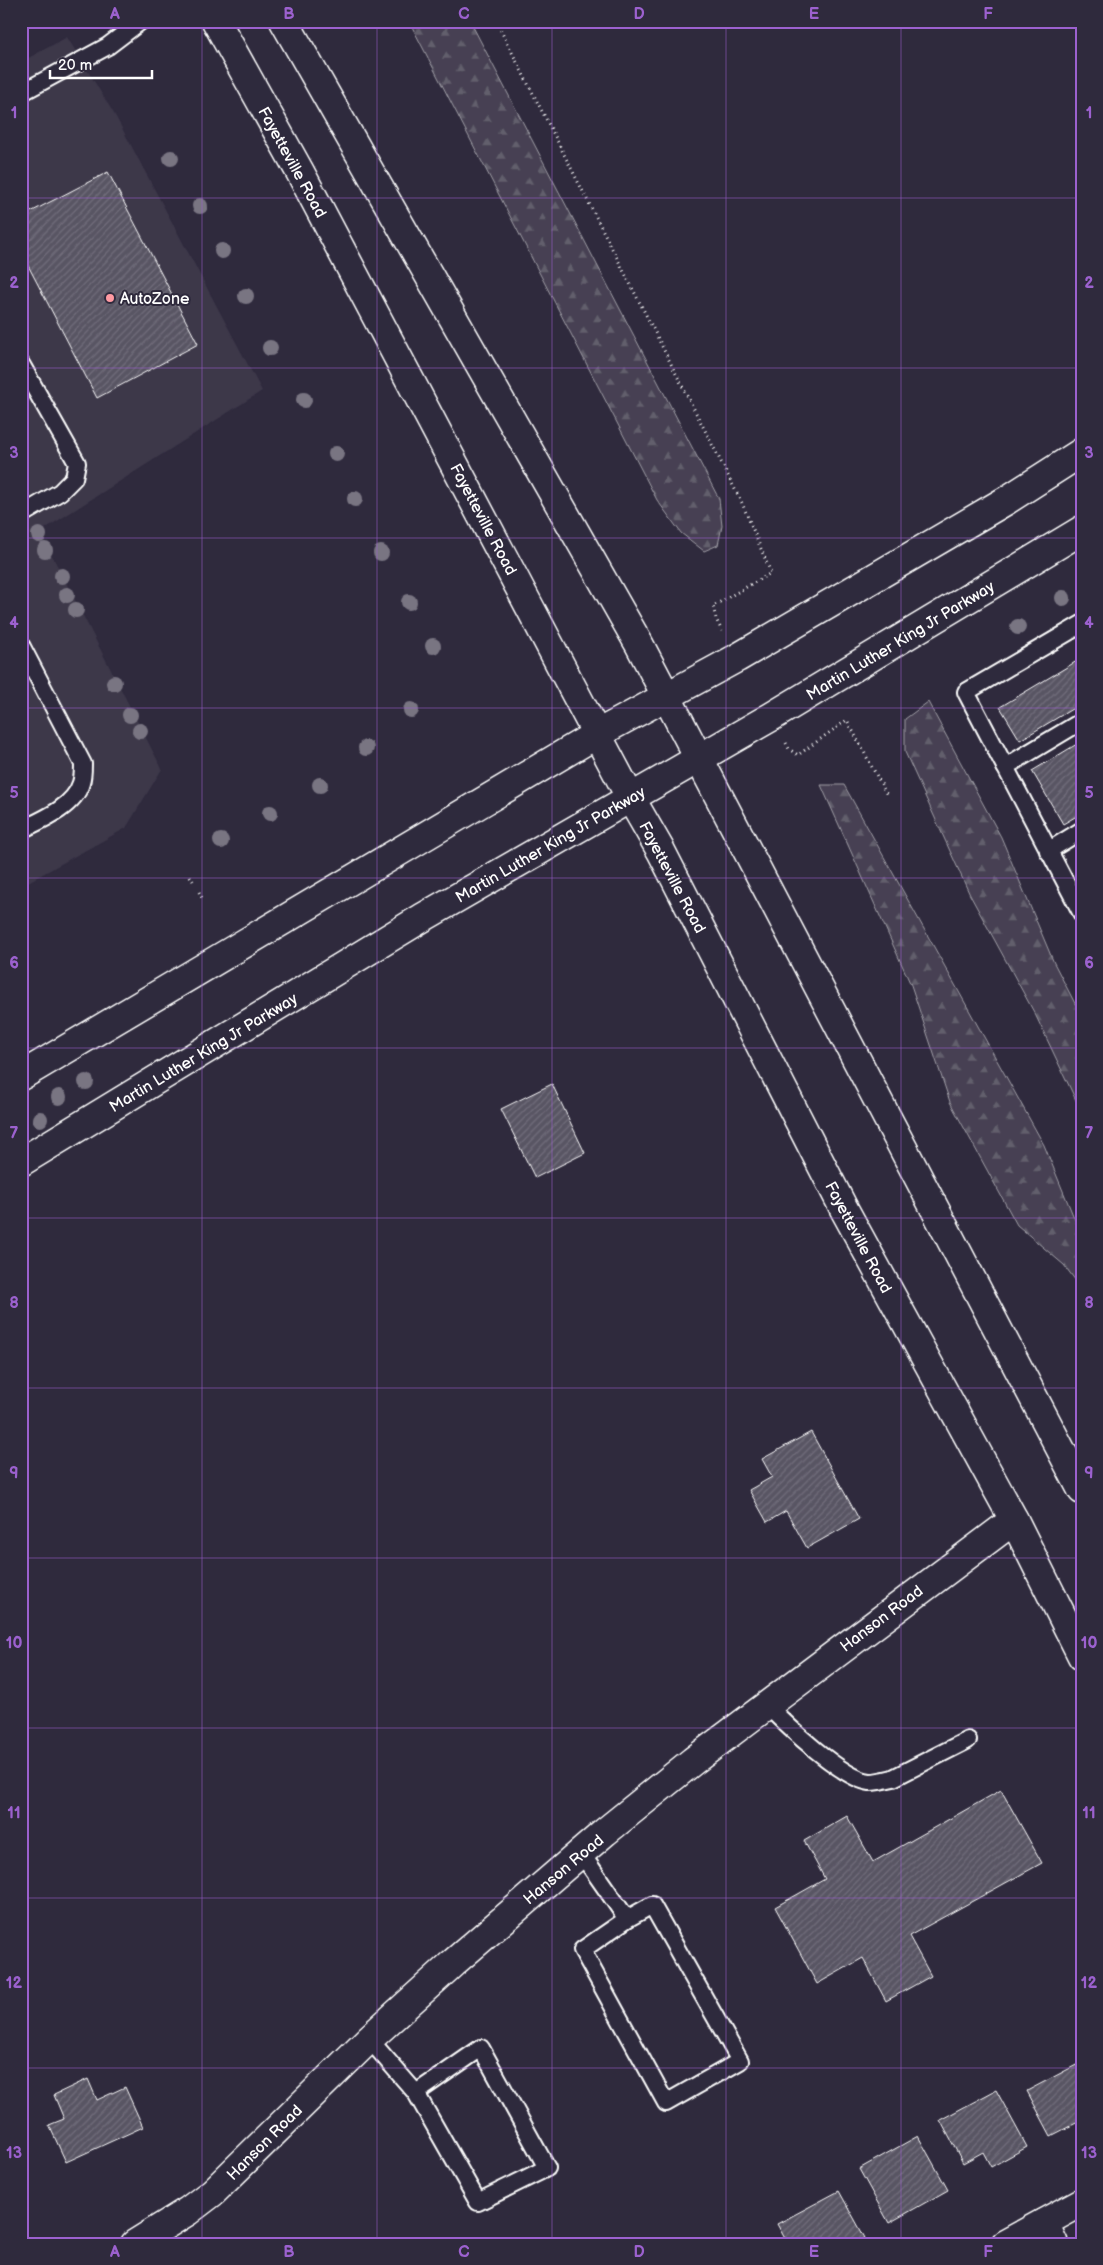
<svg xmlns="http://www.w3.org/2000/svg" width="1103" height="2265" font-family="'Balsamiq Sans',sans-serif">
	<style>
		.built { fill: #3c3749 }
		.forest { fill: url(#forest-firs); stroke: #a2a0a8 }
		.building { fill: url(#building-hatch); stroke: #fff }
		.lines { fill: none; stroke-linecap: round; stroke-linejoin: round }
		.service-casing { stroke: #fff; stroke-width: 20 }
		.minor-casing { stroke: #fff; stroke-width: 31 }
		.secondary-casing { stroke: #fff; stroke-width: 31 }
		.primary-casing { stroke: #fff; stroke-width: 31 }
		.path { stroke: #fff; stroke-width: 3; stroke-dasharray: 1 4; stroke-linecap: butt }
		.service { stroke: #2f2a3d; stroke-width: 16 }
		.minor { stroke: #2f2a3d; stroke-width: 28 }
		.secondary { stroke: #2f2a3d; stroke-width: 28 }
		.primary { stroke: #2f2a3d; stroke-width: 28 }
		.tree { fill: #797582 }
		.grid { fill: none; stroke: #9c61cf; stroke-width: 1; stroke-opacity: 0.55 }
		.poi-dot { fill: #ff9aa2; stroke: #2f2a3d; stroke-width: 2 }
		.labels { text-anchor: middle; stroke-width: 4; stroke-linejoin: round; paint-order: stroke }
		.street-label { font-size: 16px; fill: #fff; stroke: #2f2a3d }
		.poi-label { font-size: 16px; fill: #fff; stroke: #2f2a3d; text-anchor: start }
		.neatline { fill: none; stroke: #9c61cf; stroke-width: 2 }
		.grid-label { font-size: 16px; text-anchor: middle; font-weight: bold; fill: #9c61cf }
	</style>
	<defs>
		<pattern id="forest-firs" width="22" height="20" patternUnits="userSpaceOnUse" patternTransform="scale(1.25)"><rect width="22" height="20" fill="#464152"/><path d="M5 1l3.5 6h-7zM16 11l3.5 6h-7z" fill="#625e6c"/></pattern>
		<pattern id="building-hatch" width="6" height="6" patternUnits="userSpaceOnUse" patternTransform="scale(1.25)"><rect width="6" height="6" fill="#595564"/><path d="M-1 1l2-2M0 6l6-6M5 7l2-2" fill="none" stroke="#726e7b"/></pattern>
	</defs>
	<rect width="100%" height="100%" fill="#2f2a3d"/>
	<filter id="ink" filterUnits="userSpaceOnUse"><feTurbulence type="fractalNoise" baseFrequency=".02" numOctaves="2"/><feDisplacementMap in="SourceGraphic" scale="10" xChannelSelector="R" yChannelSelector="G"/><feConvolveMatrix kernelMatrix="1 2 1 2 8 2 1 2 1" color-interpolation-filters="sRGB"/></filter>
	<g filter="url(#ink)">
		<!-- built -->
		<polygon class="built" points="67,37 116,117 262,391 40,532 162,769 126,828 21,886 21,62"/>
		<!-- forest -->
		<g class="forest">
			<polygon points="409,21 470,21 719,499 722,526 718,545 704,551 681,533 657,500"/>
			<polygon points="928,702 1001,837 1054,963 1082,1017 1082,1113 1035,1014 970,895 905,752 905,719"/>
			<polygon points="821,785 844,785 1044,1145 1082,1237 1082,1289 1064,1265 1017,1225 950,1102 911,985"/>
		</g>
		<!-- building -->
		<g class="building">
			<polygon points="108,172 198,344 97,398 21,252 21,217"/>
			<polygon points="1082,658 1082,703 1020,740 1000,707"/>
			<polygon points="1082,741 1082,813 1063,824 1032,771"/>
			<polygon points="1082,850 1082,863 1076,854"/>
			<polygon points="552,1084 585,1153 535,1178 501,1109"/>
			<polygon points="811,1432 859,1519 807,1548 786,1511 767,1522 749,1490 772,1477 762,1459"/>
			<polygon points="1001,1790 1042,1863 909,1936 931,1976 886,2001 863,1958 817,1984 775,1907 825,1879 804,1841 847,1816 873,1862"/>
			<polygon points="1082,2062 1082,2120 1051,2136 1027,2091"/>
			<polygon points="88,2079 97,2100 125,2087 143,2127 66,2162 49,2125 64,2119 54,2095"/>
			<polygon points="996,2090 1027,2147 991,2167 983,2152 963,2163 940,2120"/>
			<polygon points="918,2136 948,2190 889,2223 859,2169"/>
			<polygon points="839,2191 865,2238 853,2244 788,2244 777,2224"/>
		</g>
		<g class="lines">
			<defs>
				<g id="service">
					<polyline points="21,93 108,46 141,21"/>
					<polyline points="21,364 77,463 74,478 60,492 21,515"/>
					<polyline points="1082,624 966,692 1082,914"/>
					<path d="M21 645 83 764C83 770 83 777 81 783 74 807 42 820 21 830"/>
					<polyline points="1005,767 1082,721"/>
					<polyline points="1048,851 1082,830"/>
					<path d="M767 1705C786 1725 843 1779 870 1782 878 1782 885 1780 893 1778L968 1740"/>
					<polyline points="581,1853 627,1919"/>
					<polygon points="652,1905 740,2061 666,2103 582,1950 627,1919"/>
					<polyline points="369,2039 416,2093 478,2202 547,2168 481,2048 416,2093"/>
				</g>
				<g id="minor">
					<polyline points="1044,2223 1054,2244"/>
					<polyline points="135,2244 188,2211 213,2192 369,2039 453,1963 605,1832 693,1761 1014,1520"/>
					<polyline points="1005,2244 1082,2202"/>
				</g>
				<g id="secondary">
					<polyline points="216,21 300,172 630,797 661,851 844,1209 1014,1520 1082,1656"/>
					<polyline points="284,21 639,644 1082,1490"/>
				</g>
				<g id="primary">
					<polyline points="21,1076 597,734 737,658 1007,500 1082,452"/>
					<polyline points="21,1162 422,918 771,717 1082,530"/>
				</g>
			</defs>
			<!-- service casing -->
			<use href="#service" class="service-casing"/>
			<!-- minor casing -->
			<use href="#minor" class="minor-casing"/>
			<!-- secondary casing -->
			<use href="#secondary" class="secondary-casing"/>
			<!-- primary casing -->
			<use href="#primary" class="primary-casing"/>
			<!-- path -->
			<g class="path">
				<polyline points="496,21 742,503 771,573 713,606 716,619 722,631"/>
				<polyline points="786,743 789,749 798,755 847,720 888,797"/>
				<polyline points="190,876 193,881"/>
				<polyline points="199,892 202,898"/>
			</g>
			<!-- service -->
			<use href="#service" class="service"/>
			<!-- minor -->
			<use href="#minor" class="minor"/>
			<!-- secondary -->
			<use href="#secondary" class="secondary"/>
			<!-- primary -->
			<use href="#primary" class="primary"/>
		</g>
		<!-- trees -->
		<g class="tree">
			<circle cx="171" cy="158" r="8"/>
			<circle cx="200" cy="206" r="8"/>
			<circle cx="222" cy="251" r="8"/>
			<circle cx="246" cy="296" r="8"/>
			<circle cx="270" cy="348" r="8"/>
			<circle cx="304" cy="400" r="8"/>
			<circle cx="336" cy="454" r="8"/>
			<circle cx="355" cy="499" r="8"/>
			<circle cx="39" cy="535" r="8"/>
			<circle cx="45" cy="550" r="8"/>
			<circle cx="381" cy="553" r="8"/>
			<circle cx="62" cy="576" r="8"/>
			<circle cx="67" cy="595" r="8"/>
			<circle cx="1063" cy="598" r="8"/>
			<circle cx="409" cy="602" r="8"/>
			<circle cx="76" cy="610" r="8"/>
			<circle cx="1018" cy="627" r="8"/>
			<circle cx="433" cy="646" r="8"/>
			<circle cx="114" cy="683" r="8"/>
			<circle cx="411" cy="710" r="8"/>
			<circle cx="130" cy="715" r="8"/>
			<circle cx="140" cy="731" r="8"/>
			<circle cx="366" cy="748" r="8"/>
			<circle cx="320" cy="785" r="8"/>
			<circle cx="270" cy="813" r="8"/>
			<circle cx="221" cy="841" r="8"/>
			<circle cx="86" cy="1082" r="8"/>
			<circle cx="59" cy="1097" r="8"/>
			<circle cx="40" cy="1119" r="8"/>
		</g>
	</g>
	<!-- grid -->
	<path class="grid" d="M202 21V2244M377 21V2244M552 21V2244M726 21V2244M901 21V2244M21 198H1082M21 368H1082M21 538H1082M21 708H1082M21 878H1082M21 1048H1082M21 1218H1082M21 1388H1082M21 1558H1082M21 1728H1082M21 1898H1082M21 2068H1082"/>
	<!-- markers -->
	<circle class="poi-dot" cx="110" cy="298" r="5"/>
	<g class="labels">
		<!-- street labels -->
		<g class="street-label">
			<text transform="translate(293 162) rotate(61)" y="6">Fayetteville Road</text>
			<text transform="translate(484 519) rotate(62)" y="6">Fayetteville Road</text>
			<text transform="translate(900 640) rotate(-31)" y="6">Martin Luther King Jr Parkway</text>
			<text transform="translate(550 844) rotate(-30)" y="6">Martin Luther King Jr Parkway</text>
			<text transform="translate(673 877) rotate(62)" y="6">Fayetteville Road</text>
			<text transform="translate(203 1052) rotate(-31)" y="6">Martin Luther King Jr Parkway</text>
			<text transform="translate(859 1237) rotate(62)" y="6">Fayetteville Road</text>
			<text transform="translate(881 1618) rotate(-37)" y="6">Hanson Road</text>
			<text transform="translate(563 1869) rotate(-40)" y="6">Hanson Road</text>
			<text transform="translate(264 2142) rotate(-45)" y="6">Hanson Road</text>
		</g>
		<!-- poi labels -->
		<g class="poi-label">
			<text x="120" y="304">AutoZone</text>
		</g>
	</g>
	<!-- margin -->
	<rect width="1103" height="2265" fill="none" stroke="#2f2a3d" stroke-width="55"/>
	<!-- scale -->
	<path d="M50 70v8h102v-8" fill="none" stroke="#ffffff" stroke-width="2.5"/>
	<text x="58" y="70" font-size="15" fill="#ffffff" stroke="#2f2a3d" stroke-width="4" paint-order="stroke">20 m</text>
	<rect x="28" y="28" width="1048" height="2210" class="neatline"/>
	<g class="grid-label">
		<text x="115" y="19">A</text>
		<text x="289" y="19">B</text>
		<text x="464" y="19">C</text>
		<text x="639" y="19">D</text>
		<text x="814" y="19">E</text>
		<text x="988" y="19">F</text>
		<text x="14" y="118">1</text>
		<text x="1089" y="118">1</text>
		<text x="14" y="288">2</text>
		<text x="1089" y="288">2</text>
		<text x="14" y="458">3</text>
		<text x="1089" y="458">3</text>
		<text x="14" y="628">4</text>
		<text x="1089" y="628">4</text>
		<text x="14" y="798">5</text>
		<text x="1089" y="798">5</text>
		<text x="14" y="968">6</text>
		<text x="1089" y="968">6</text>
		<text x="14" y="1138">7</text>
		<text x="1089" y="1138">7</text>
		<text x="14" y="1308">8</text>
		<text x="1089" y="1308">8</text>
		<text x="14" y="1478">9</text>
		<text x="1089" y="1478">9</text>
		<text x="14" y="1648">10</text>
		<text x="1089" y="1648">10</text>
		<text x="14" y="1818">11</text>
		<text x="1089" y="1818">11</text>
		<text x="14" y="1988">12</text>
		<text x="1089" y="1988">12</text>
		<text x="14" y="2158">13</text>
		<text x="1089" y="2158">13</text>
		<text x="115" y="2257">A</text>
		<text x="289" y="2257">B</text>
		<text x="464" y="2257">C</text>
		<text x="639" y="2257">D</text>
		<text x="814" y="2257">E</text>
		<text x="988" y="2257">F</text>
	</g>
</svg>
